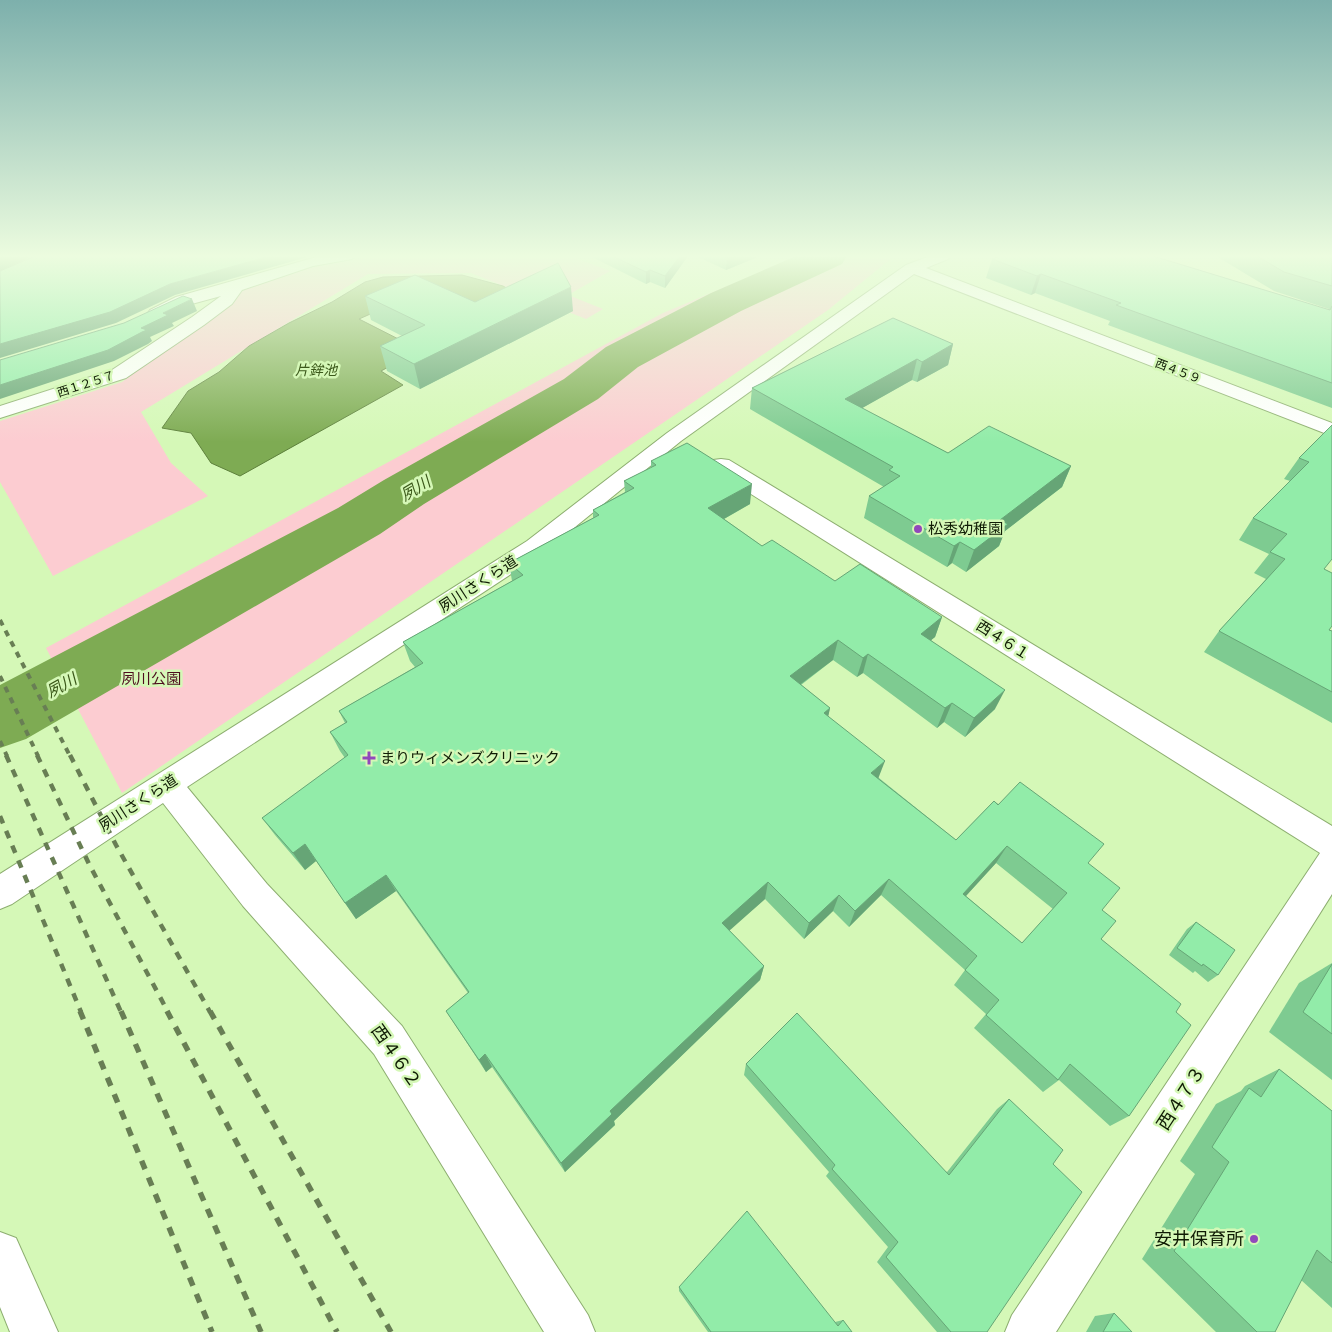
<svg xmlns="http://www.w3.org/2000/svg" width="1332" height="1332" font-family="'Exo 2','Noto Sans JP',sans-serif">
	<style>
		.green { fill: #fcccd1 }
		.water { fill: #7eab53; stroke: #5d803b }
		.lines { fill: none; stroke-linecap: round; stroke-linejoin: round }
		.river { fill: #7eab53; fill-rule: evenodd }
		.street-casing { stroke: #8dae70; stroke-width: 2 }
		.street { fill: #fff; fill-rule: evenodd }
		.rail-far2 { stroke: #687e54; stroke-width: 4; stroke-dasharray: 6 6; stroke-linecap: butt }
		.rail-far1 { stroke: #687e54; stroke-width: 4.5; stroke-dasharray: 8 8; stroke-linecap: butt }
		.rail { stroke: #687e54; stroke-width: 5.5; stroke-dasharray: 9 9; stroke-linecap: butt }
		.wall { fill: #7ecb91; fill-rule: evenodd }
		.shaded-wall { fill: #66a576 }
		.building { fill: #92eca9; stroke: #66a576; fill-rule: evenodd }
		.poi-dot { fill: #9148bb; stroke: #d5f8b7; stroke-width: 2 }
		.labels { text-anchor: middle; stroke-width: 5; stroke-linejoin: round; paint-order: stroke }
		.far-street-label { font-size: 12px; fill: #0f1b04; stroke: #d5f8b7 }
		.far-water-label { font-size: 14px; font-style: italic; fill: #3b581a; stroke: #d5f8b7 }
		.poi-label { font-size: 15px; fill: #0f1b04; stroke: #d5f8b7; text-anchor: start }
		.street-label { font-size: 15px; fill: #0f1b04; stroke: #d5f8b7 }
		.park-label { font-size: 15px; fill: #4e0d1e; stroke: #d5f8b7 }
		.water-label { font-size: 16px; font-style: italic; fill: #3b581a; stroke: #d5f8b7 }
		.near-street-label { font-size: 18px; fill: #0f1b04; stroke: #d5f8b7 }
		.near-poi-label { font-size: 18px; fill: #0f1b04; stroke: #d5f8b7; text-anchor: end }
	</style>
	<rect width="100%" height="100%" fill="#d5f8b7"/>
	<!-- green -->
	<g class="green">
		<polygon points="373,256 570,256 610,271 568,295 603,309 586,319 471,273 368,274 141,412 171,463 208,496 53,576 0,482 0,421 122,382 244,290 309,268"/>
		<polygon points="799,256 894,256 828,310 122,793 46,648 663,313"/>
	</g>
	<!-- water -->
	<polygon class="water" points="462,275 503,286 556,316 480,319 420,292 359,319 420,350 381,371 403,385 240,476 211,463 191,433 162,428 188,391 219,372 249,346 289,323 332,302 365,282 383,277"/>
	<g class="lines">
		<!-- river -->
		<polygon class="river" points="796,256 847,256 842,264 741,311 638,367 598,399 424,504 380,534 26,739 0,748 0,685 338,508 384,480 564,379 606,347 711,293"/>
		<defs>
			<g id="street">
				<polygon points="320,256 355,256 352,259 313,266 242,290 232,304 204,325 126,378 0,418 0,406 112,370 192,317 221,296 188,305 162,318 156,319 150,318 147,314 150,310 176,297"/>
				<polygon points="930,256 951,256 948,259 926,268 1332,423 1332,436 914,274 681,441 543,553 187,787 267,884 402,1026 588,1315 595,1332 544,1332 374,1054 243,906 163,803 12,904 0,909 0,874 527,541 667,433 906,265"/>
				<polygon points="721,459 729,460 1332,826 1332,894 1056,1332 1005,1332 1012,1315 1320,853 713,470 710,465 713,460"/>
				<polygon points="0,1232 16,1238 58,1332 10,1332 0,1307"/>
			</g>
		</defs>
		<!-- street casing -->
		<use href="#street" class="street-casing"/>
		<!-- street -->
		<use href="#street" class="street"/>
		<!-- rail-far2 -->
		<g class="rail-far2">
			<polyline points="0,620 70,756"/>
			<polyline points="0,676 38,756"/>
			<polyline points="0,741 7,756"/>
		</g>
		<!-- rail-far1 -->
		<g class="rail-far1">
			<polyline points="6,755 121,1012"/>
			<polyline points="37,755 89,864 168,1012"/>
			<polyline points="70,755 116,845 210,1012"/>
			<polyline points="0,816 81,1012"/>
		</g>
		<!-- rail -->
		<g class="rail">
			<polyline points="80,1011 212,1332"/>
			<polyline points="121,1011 261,1332"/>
			<polyline points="167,1011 337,1332"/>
			<polyline points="210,1011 391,1332"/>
		</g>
	</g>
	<!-- wall -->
	<g class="wall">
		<polygon points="590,256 688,256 665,288 650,282 646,284"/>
		<polygon points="696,256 766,256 763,257 760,256 726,270"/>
		<polygon points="1216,256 1332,256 1332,408 1108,325 1110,321 1035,293 1031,295 986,278 992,259 1329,310 1329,309 1274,291"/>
		<polygon points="365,296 475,302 573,311 420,389 387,371 380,346 402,336 371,320"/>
		<polygon points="953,344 948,365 917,382 912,380 862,408 948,453 1071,466 1062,487 1005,531 999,546 966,572 952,563 947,567 864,518 869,496 884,487 750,409 752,388"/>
		<polygon points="1332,425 1324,569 1329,630 1332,631 1332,723 1204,652 1219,631 1266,579 1254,573 1269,554 1239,540 1253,518 1290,481 1284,479 1299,458"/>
		<path d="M651 461 750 504 724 519 762 546 835 581 942 617 935 637 931 640 995 709 965 737 944 722 937 728 863 673 857 677 833 660 801 685 830 708 828 716 879 778 956 840 994 801 1088 864 1102 910 1101 939 1176 1012 1129 1116 1110 1126 1059 1080 1043 1092 974 1028 986 1014 954 985 965 970 881 895 849 927 833 911 804 939 765 899 729 930 764 966 760 980 614 1121 615 1125 565 1172 492 1067 486 1072 446 1011 468 993 396 891 356 919 316 861 305 870 275 835 262 818 345 758 340 751 330 732 345 723 339 711 415 667 410 661 403 642 512 581 509 563 593 518V510L625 492 624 481 651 468ZM996 863 1053 909 1022 943 966 896Z"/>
		<polygon points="1196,922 1218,975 1208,982 1195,971 1193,973 1169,955 1187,929"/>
		<polygon points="1332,963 1332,1080 1269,1032 1299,983"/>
		<polygon points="746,1064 947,1172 997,1109 1009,1099 1053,1164 987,1332 937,1332 877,1262 888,1247 826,1176 829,1172 744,1075"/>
		<polygon points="1279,1069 1332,1111 1332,1308 1301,1280 1275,1332 1216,1332 1142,1259 1195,1174 1180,1161 1216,1104 1241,1091 1245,1086"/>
		<polygon points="679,1287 835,1322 843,1320 852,1332 708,1332 679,1291"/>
		<polygon points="1114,1313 1132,1332 1086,1332 1095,1316"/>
	</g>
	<!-- shaded-wall -->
	<g class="shaded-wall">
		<polygon points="3,256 33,256 0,271 0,257"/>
		<polygon points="270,256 311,256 175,295 116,323 0,358 0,344 170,284"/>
		<polygon points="680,256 688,256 665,288 665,276"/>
		<polygon points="733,256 760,256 726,270 727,258"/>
		<polygon points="650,270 650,282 646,284 646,272"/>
		<polygon points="1041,274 1035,293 1031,295 1037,276"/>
		<polygon points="571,287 573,311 420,389 414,364"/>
		<polygon points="192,299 197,311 172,323 174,326 150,337 152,341 148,344 114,361 0,399 0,385 141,328 163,313"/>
		<polygon points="953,344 948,365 917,382 922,362"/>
		<polygon points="917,359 912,380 841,420 845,399"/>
		<polygon points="1071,466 1062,487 1005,531 999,546 966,572 974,550 1000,520"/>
		<polygon points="752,484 750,504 708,528 708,508"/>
		<polygon points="960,542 952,563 947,567 954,546"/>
		<polygon points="942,617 935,637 914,654 921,634"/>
		<polygon points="838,640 833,660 786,695 790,676"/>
		<polygon points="868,654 863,673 857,677 863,658"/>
		<polygon points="1005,690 995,709 965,737 974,718"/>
		<polygon points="952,703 944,722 937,728 945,708"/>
		<polygon points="830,708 826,727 824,713"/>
		<polygon points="885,761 878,779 871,773"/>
		<polygon points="305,844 316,861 305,870 293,853"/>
		<polygon points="1007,846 996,863 953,910 963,894"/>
		<polygon points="386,875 396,891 356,919 345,903"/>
		<polygon points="889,879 881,895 849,927 855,911"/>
		<polygon points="768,882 765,899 720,939 722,923"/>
		<polygon points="839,895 833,911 804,939 809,923"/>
		<polygon points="764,966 760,980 614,1121 615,1125 565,1172 561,1163 610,1111"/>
		<polygon points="485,1054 492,1067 486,1072 479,1060"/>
	</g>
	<!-- building -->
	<g class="building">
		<polygon points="35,256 270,256 170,284 110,312 0,344 0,271"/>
		<polygon points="612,256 680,256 665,276 650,270 646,272"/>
		<polygon points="722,256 733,256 727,258"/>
		<polygon points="1000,256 1153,256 1330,310 1332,306 1332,383 1116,305 1121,303 1041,274 1037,276 992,259"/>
		<polygon points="1257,256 1332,256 1332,286 1284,272"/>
		<polygon points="558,263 571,287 414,364 380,346 425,325 365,296 415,275 475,302"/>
		<polygon points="183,296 192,299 163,313 168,315 141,328 147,330 142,332 108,350 0,385 0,360 124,323"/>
		<polygon points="893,318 953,344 922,362 917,359 845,399 948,453 989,426 1071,466 1000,520 1008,524 974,550 960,542 954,546 869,496 900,476 889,470 893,467 752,388"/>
		<polygon points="1332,425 1332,559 1324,569 1332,573 1332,626 1329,630 1332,631 1332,692 1219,631 1285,559 1270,552 1287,534 1253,518 1309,462 1299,458"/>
		<path d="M687 443 752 484 708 508 762 546 772 540 835 581 860 564 942 617 921 634 1005 690 974 718 952 703 945 708 868 654 863 658 838 640 790 676 830 708 824 713 885 761 871 773 956 840 994 801 998 805 1020 782 1104 844 1088 863 1120 888 1102 910 1116 921 1101 939 1181 1004 1176 1012 1191 1025 1129 1116 1070 1064 1058 1080 986 1015 999 1000 965 970 977 956 889 879 855 911 839 895 809 923 768 882 722 923 764 966 610 1111 612 1114 561 1163 485 1054 479 1060 446 1011 469 992 386 875 345 903 305 844 293 853 262 818 348 755 330 732 347 722 339 711 423 663 403 642 523 575 509 563 599 515 593 510 634 488 624 481 656 465 651 461ZM1007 846 1067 893 1022 943 963 894Z"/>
		<polygon points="1196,922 1235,950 1218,975 1203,964 1202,966 1177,948"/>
		<polygon points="1332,964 1332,1034 1303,1012"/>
		<polygon points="797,1013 949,1175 1009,1099 1063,1150 1053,1164 1082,1192 987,1332 951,1332 886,1257 898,1242 832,1169 835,1165 746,1064"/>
		<polygon points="1279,1069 1332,1111 1332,1263 1317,1250 1275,1332 1257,1332 1174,1251 1229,1162 1212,1147 1249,1088 1261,1097"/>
		<polygon points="747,1211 838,1326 843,1320 852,1332 711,1332 679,1287"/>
		<polygon points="1114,1313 1132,1332 1103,1332"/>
	</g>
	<!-- sky -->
	<linearGradient id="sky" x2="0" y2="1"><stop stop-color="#7db0ac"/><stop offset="0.58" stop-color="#ecfcdf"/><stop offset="1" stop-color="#ecfcdf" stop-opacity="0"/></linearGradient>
	<rect width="1332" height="442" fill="url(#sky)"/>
	<!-- markers -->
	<g class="poi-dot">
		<circle cx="918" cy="529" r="5"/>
		<path d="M366.5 750.5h5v5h5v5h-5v5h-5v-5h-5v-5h5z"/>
		<circle cx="1254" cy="1239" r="5"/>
	</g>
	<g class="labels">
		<!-- far-street labels -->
		<g class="far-street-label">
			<text transform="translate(1178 371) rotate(21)" y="4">西４５９</text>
			<text transform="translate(86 384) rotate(-18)" y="4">西１２５７</text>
		</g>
		<!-- far-water labels -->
		<g class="far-water-label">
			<text x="316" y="375">片鉾池</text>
		</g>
		<!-- poi labels -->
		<g class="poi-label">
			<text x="928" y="534">松秀幼稚園</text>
			<text x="380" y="763">まりウィメンズクリニック</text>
		</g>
		<!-- street labels -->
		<g class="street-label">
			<text transform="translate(478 584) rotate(-33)" y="5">夙川さくら道</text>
			<text transform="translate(1003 640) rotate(32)" y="5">西４６１</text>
			<text transform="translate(138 803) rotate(-33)" y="5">夙川さくら道</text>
		</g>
		<!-- park labels -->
		<g class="park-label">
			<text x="151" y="684">夙川公園</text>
		</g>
		<!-- water labels -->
		<g class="water-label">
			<text transform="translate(415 488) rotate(-31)" y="6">夙川</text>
			<text transform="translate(61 685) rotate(-29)" y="6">夙川</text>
		</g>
		<!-- near-street labels -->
		<g class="near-street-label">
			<text transform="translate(396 1056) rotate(55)" y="6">西４６２</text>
			<text transform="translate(1181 1098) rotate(-57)" y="6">西４７３</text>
		</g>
		<!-- near-poi labels -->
		<g class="near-poi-label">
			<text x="1244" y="1245">安井保育所</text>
		</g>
	</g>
</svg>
